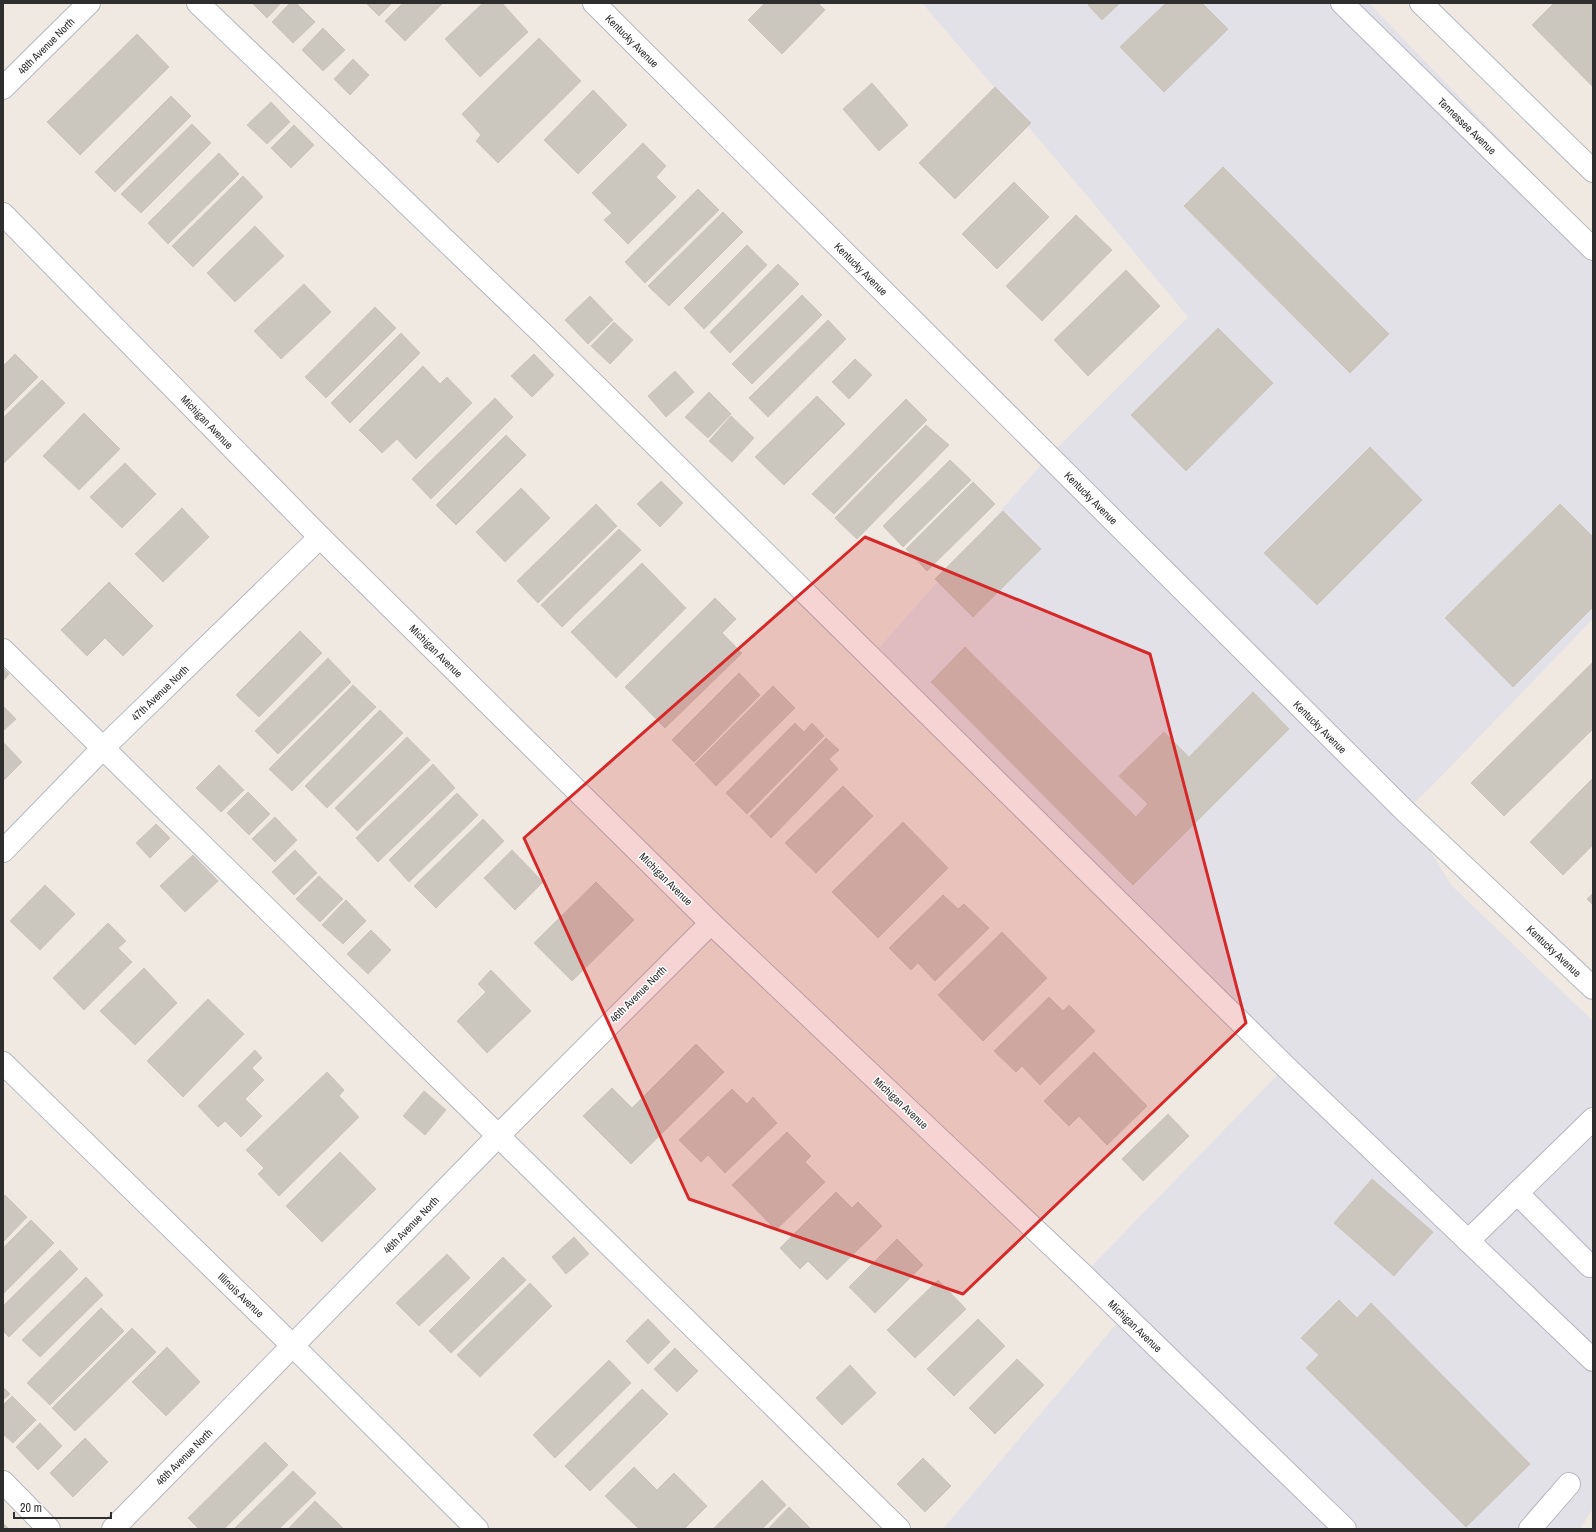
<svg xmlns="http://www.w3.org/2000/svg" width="1596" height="1532" font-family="'Archivo Narrow',sans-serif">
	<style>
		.industrial { fill: #e3e1e8 }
		.building { fill: #cbc7bf; stroke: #cbc5ba }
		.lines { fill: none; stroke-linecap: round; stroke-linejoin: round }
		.minor-casing { stroke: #b4b7c1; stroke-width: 24 }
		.minor { stroke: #fff; stroke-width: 22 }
		.marked { fill: #d62828; fill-opacity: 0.2; stroke: #d62828; stroke-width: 3; stroke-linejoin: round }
		.labels { text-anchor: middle; stroke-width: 3; stroke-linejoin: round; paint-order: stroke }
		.street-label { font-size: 11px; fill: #2e2e2e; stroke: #fff }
	</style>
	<rect width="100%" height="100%" fill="#efe9e1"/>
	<!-- industrial -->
	<polygon class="industrial" points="922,3 1369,3 1593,236 1593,619 1429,789 1405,811 1452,886 1593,1021 1593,1508 1580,1529 943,1529 1124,1315 1083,1275 1285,1067 870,658 1049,456 1188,317 1083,191"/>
	<!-- building -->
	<g class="building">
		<polygon points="252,3 281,3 267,18"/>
		<polygon points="290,3 296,3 315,22 293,43 272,22"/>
		<polygon points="366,3 392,3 379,16"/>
		<polygon points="403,3 443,3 405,41 385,21"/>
		<polygon points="483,3 502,3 528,32 480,77 445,39"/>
		<polygon points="765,3 818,3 825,10 782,54 748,20"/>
		<polygon points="1090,3 1120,3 1102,20 1088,5"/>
		<polygon points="1166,3 1202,3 1228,29 1164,92 1120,47"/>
		<polygon points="1554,3 1593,3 1593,87 1532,25"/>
		<polygon points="323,28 345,50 323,71 302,50"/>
		<polygon points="137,34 169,67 80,155 47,122"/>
		<polygon points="539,38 581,81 498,163 476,141 481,135 462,114"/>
		<polygon points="353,59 369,75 350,95 334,79"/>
		<polygon points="872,83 908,125 879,151 843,109"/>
		<polygon points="995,87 1031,123 955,199 919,163"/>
		<polygon points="593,90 627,125 578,174 544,140"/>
		<polygon points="171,96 191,116 115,192 95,172"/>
		<polygon points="271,102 290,122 267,144 247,125"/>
		<polygon points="192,124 211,143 141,213 121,194"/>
		<polygon points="294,125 314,145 291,168 271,148"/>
		<polygon points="643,143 666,166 656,177 676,197 628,244 604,220 612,213 592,193"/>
		<polygon points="219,153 239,174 168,244 148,223"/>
		<polygon points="1223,167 1389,334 1350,373 1184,206"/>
		<polygon points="243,176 263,197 193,267 172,246"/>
		<polygon points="1014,182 1049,217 997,269 962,234"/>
		<polygon points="698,189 719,210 645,283 625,262"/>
		<polygon points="723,212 743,232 669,306 648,286"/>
		<polygon points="1076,215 1112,250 1042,321 1006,286"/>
		<polygon points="255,226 284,256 235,302 207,273"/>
		<polygon points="747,245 767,265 704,329 684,308"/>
		<polygon points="778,264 799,284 730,353 710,332"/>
		<polygon points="1126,270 1160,306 1088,376 1054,340"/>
		<polygon points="304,284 331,312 281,359 254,331"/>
		<polygon points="802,295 822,315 752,384 732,364"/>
		<polygon points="590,296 613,320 588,344 565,320"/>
		<polygon points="375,307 396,328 326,398 305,377"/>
		<polygon points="828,320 846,339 768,417 749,398"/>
		<polygon points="614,322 633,340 610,364 591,346"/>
		<polygon points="1218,328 1273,383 1186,471 1131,415"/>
		<polygon points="401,333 420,353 350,423 331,403"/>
		<polygon points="15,354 38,377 3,412 3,366"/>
		<polygon points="534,354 554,375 532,397 511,376"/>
		<polygon points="855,359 872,375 849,399 832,382"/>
		<polygon points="423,366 440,384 447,377 472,403 416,459 397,439 382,453 359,430"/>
		<polygon points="675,371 694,392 666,417 648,396"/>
		<polygon points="42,380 65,403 3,464 3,418"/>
		<polygon points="709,392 731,414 708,438 685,417"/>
		<polygon points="817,396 845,424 784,485 755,457"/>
		<polygon points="495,398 513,417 431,499 412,479"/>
		<polygon points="906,399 927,420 834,514 812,494"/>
		<polygon points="84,413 120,449 79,490 43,456"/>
		<polygon points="731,416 754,438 732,462 709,441"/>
		<polygon points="926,425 949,445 857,539 835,518"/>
		<polygon points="506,435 526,455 456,525 436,505"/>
		<polygon points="1370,447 1422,500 1317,605 1264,553"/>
		<polygon points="950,460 971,480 903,547 883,526"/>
		<polygon points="125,463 156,494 122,528 90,497"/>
		<polygon points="661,481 683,503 660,527 637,504"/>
		<polygon points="973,482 995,504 927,571 906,549"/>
		<polygon points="521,488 550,518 505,562 476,532"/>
		<polygon points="596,504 617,526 538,603 517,581"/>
		<polygon points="1560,504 1593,537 1593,607 1513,687 1445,618"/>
		<polygon points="182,508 209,537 163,582 135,554"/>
		<polygon points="1003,511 1041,549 973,617 935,579"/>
		<polygon points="619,529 641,550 562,627 541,605"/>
		<polygon points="642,563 686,608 616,678 571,632"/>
		<polygon points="109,582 153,626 123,656 105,638 87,656 61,630"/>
		<polygon points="715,598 736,619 722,633 742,653 665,728 625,687"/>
		<polygon points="300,631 322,653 259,717 236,695"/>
		<polygon points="965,647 1136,817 1148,804 1119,776 1164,732 1189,757 1253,692 1289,729 1133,885 931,682"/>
		<polygon points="328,658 351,682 278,754 255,731"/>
		<polygon points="1592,663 1593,729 1504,816 1471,783"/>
		<polygon points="3,668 9,674 3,681"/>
		<polygon points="739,673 760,695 694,762 672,740"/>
		<polygon points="353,685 376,707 292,791 269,769"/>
		<polygon points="773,686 795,708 716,786 695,764"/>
		<polygon points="3,706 16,719 3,731"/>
		<polygon points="380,710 403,733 327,808 305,786"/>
		<polygon points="795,723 804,732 812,723 824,736 747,814 726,793"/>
		<polygon points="407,737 430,760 357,831 335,808"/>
		<polygon points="826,738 839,750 829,759 838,769 771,838 750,816"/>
		<polygon points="3,742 22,762 3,781"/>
		<polygon points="433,764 455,788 378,862 356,838"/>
		<polygon points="219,765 244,790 221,812 196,788"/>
		<polygon points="1593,778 1593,845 1563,875 1530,842"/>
		<polygon points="843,786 873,816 816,873 785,843"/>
		<polygon points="248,792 270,814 249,835 227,813"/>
		<polygon points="457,793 478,815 409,882 389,860"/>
		<polygon points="275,817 297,840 275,862 252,839"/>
		<polygon points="483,819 504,841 436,908 414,886"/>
		<polygon points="903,822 948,868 878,938 832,892"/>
		<polygon points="156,824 170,838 150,858 136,843"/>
		<polygon points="295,850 317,873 294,895 272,872"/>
		<polygon points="512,850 543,882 515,910 484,878"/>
		<polygon points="193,855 218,881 185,912 160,886"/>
		<polygon points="319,876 343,899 320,922 296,899"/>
		<polygon points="596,882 634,920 572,981 534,943"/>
		<polygon points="45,885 75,914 40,950 10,921"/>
		<polygon points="1593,893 1593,905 1587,899"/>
		<polygon points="943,895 958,909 964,904 989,928 935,981 918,963 911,970 889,948"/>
		<polygon points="346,900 366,921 343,944 322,925"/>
		<polygon points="108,923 126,941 118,948 132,962 84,1010 53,978"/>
		<polygon points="371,930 391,950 368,974 347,954"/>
		<polygon points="1002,932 1047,978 983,1041 938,995"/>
		<polygon points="144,968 177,1003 135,1045 100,1011"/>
		<polygon points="491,970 531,1011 487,1053 457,1021 486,992 478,984"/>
		<polygon points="1049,997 1063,1011 1069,1005 1095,1031 1040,1085 1022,1066 1016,1072 994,1051"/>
		<polygon points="208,999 244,1034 183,1097 147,1061"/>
		<polygon points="696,1044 724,1072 631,1164 583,1116 612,1088 632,1108"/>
		<polygon points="255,1050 262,1058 252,1068 264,1080 245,1099 262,1116 241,1137 225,1121 218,1127 198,1106"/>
		<polygon points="1094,1052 1147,1106 1107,1145 1079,1116 1069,1126 1044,1101"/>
		<polygon points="327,1072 344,1090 339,1096 359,1117 279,1196 258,1174 264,1168 246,1150"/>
		<polygon points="732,1089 747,1104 753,1097 777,1123 725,1173 708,1155 701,1162 679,1140"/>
		<polygon points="424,1091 446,1110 425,1135 403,1116"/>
		<polygon points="1168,1114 1189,1136 1143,1181 1122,1159"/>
		<polygon points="787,1132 811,1156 805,1162 825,1182 776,1230 732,1185"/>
		<polygon points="340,1152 376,1189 322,1242 286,1206"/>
		<polygon points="1372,1179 1433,1232 1394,1276 1334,1223"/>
		<polygon points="836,1192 852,1208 858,1202 882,1226 827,1280 808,1261 800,1269 780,1248"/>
		<polygon points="5,1195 27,1217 3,1242 3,1197"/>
		<polygon points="31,1220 54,1243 3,1294 3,1248"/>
		<polygon points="574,1237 589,1254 566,1274 552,1257"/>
		<polygon points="897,1239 923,1265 875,1313 849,1287"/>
		<polygon points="60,1250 78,1269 9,1337 3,1331 3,1306"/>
		<polygon points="447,1254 470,1278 419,1326 396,1303"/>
		<polygon points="503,1257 526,1280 451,1353 429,1331"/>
		<polygon points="86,1277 103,1295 40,1357 22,1340"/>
		<polygon points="938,1280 966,1309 915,1358 887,1330"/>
		<polygon points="530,1283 552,1306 480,1377 457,1355"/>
		<polygon points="1339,1300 1357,1318 1371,1303 1530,1464 1466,1527 1306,1368 1319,1355 1301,1338"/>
		<polygon points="101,1308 124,1331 50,1405 27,1383"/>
		<polygon points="648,1319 670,1342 648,1364 626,1341"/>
		<polygon points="978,1319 1005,1346 954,1396 927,1369"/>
		<polygon points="132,1328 156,1352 75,1431 52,1408"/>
		<polygon points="167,1347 200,1382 166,1416 132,1382"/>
		<polygon points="675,1348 698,1371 677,1392 654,1369"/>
		<polygon points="1017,1359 1044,1385 995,1434 969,1408"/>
		<polygon points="609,1360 631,1383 555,1458 533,1435"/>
		<polygon points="850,1365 876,1393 842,1425 816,1398"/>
		<polygon points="3,1387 10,1394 3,1400"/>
		<polygon points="642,1389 668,1414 590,1491 565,1466"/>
		<polygon points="12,1396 36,1420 13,1443 3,1434 3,1405"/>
		<polygon points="40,1423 62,1446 38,1470 16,1447"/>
		<polygon points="85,1438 108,1462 73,1497 50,1473"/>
		<polygon points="265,1442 288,1465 224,1529 199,1529 188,1518"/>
		<polygon points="923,1458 951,1486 925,1512 897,1484"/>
		<polygon points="634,1467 657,1490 674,1473 707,1506 684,1529 639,1529 605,1496"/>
		<polygon points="293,1471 316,1493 279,1529 234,1529"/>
		<polygon points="762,1480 786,1505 762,1529 713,1529"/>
		<polygon points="315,1501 344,1529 288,1529"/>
		<polygon points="789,1507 811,1529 768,1529"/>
		<polygon points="3,1523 9,1529 3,1529"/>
	</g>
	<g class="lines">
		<defs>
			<g id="minor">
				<polyline points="198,3 543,334 1286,1067 1593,1360"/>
				<polyline points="594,3 1405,811 1593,988"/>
				<polyline points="1342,3 1593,249"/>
				<polyline points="1421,3 1593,171"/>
				<polyline points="3,88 89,3"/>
				<polyline points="3,214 320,537 711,923 1083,1275 1345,1529"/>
				<polyline points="3,650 899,1529"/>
				<polyline points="3,851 103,748 320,537"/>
				<polyline points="3,1063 293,1346 477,1529"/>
				<polyline points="1517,1193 1590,1266"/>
				<polyline points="1468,1241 1593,1119"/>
				<polyline points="3,1482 49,1529"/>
				<polyline points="113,1529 498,1136 711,923"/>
				<polyline points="1530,1529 1569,1484"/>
			</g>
		</defs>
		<!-- minor casing -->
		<use href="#minor" class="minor-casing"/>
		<!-- minor -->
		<use href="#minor" class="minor"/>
	</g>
	<!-- marked area -->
	<path class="marked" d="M865 537 1150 654 1246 1023 963 1294 689 1199 524 838Z"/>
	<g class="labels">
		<!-- street labels -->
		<g class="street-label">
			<text transform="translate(632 41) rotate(45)" y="4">Kentucky Avenue</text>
			<text transform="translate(46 46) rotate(-45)" y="4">48th Avenue North</text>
			<text transform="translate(1467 126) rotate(44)" y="4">Tennessee Avenue</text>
			<text transform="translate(861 269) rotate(45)" y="4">Kentucky Avenue</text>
			<text transform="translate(207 422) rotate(46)" y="4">Michigan Avenue</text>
			<text transform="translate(1091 498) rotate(45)" y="4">Kentucky Avenue</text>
			<text transform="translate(436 651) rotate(45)" y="4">Michigan Avenue</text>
			<text transform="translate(160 693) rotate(-44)" y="4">47th Avenue North</text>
			<text transform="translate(1320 727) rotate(45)" y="4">Kentucky Avenue</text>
			<text transform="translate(666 879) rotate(45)" y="4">Michigan Avenue</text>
			<text transform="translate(1554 951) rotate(43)" y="4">Kentucky Avenue</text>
			<text transform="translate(638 994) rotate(-45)" y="4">46th Avenue North</text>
			<text transform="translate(901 1103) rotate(43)" y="4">Michigan Avenue</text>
			<text transform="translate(411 1225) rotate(-46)" y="4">46th Avenue North</text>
			<text transform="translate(241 1295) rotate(44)" y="4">Illinois Avenue</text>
			<text transform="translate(1135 1326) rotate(44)" y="4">Michigan Avenue</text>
			<text transform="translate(184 1457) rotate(-45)" y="4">46th Avenue North</text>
		</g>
	</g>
	<!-- border -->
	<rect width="1596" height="1532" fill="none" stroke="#2e2e2e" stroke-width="8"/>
	<!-- scale -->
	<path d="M14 1512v6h97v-6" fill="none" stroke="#2e2e2e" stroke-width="2"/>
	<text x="20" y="1512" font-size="12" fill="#2e2e2e" stroke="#ffffff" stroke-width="3" paint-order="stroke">20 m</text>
</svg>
